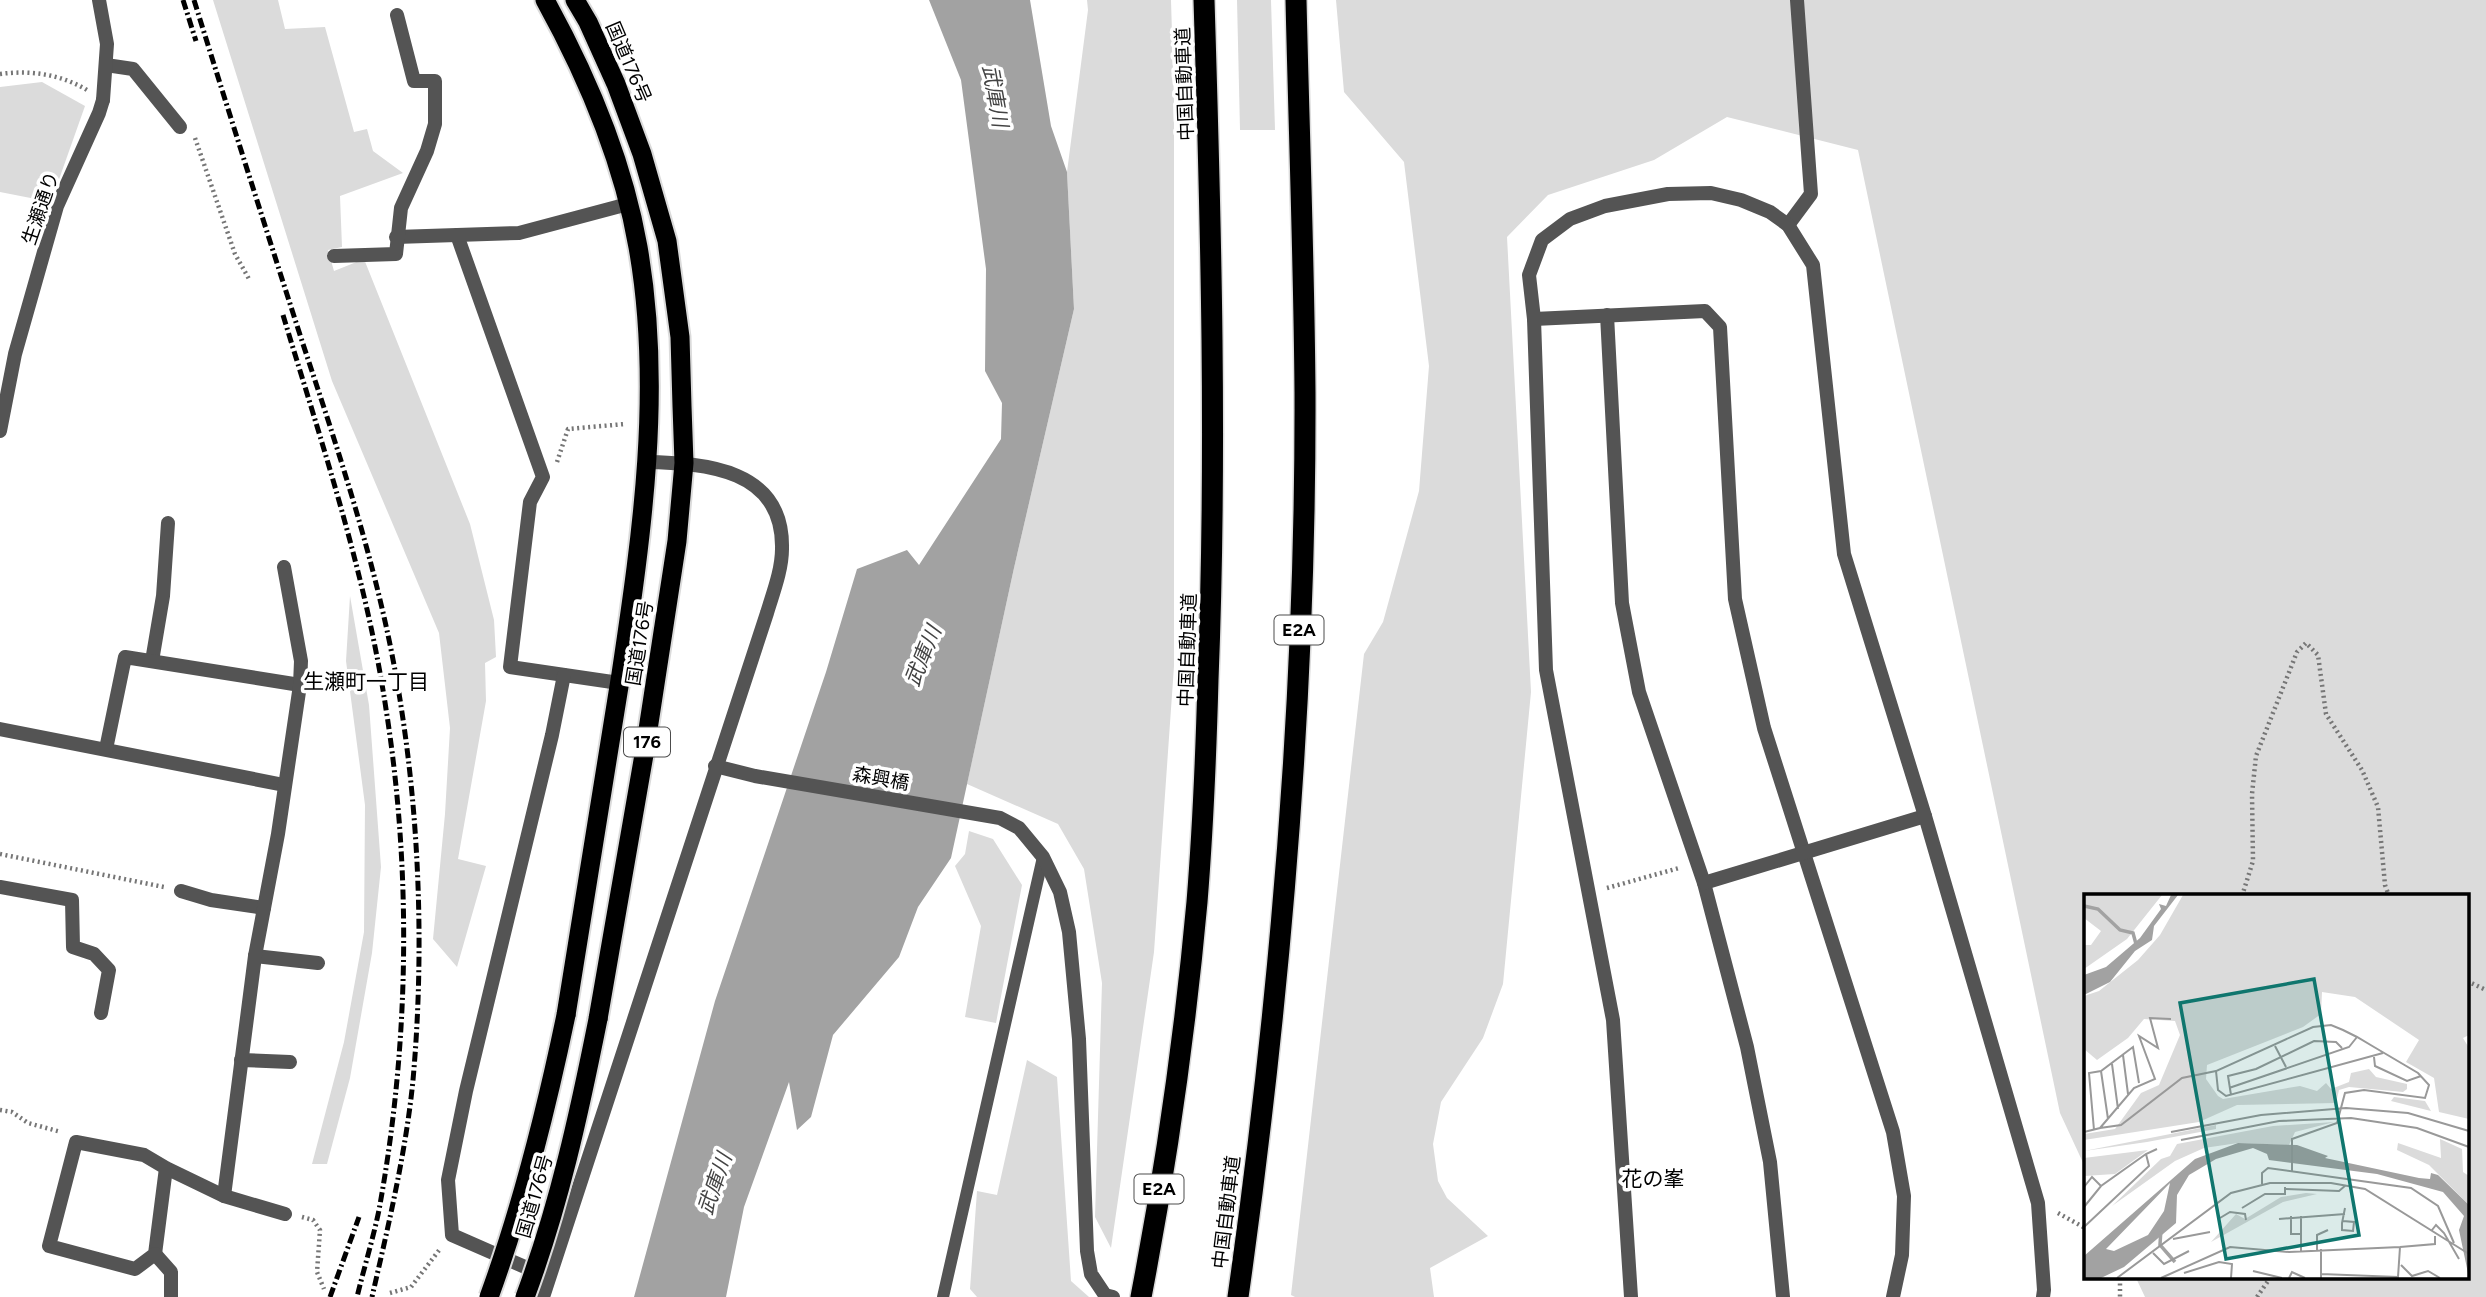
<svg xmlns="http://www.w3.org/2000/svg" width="2486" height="1297" font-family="Figtree,'Noto Sans JP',sans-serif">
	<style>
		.green { fill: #dbdbdb }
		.water { fill: #a2a2a2 }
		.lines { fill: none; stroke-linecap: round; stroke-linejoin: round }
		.trunk-casing { stroke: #dbdbdb; stroke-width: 23 }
		.motorway-casing { stroke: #dbdbdb; stroke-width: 24 }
		.path { stroke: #767676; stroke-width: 4.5; stroke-dasharray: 2 3.5; stroke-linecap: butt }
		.service { stroke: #545454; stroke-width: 12 }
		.minor { stroke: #545454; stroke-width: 14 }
		.tertiary { stroke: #545454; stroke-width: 14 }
		.trunk { stroke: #000; stroke-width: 19 }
		.motorway { stroke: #000; stroke-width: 21 }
		.rail { stroke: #000; stroke-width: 5; stroke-dasharray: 10 3.5 2 3.5; stroke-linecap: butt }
		.trunk-bridge-casing { stroke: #dbdbdb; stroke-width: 23; stroke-linecap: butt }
		.trunk-bridge { stroke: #000; stroke-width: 19 }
		.labels { text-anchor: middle; stroke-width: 7; stroke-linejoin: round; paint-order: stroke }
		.shield { fill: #fff; stroke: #4c4c4c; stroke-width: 2 }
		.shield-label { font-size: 18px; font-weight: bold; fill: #000 }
		.street-label { font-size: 19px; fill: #000; stroke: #fff }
		.water-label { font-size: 21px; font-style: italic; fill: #434343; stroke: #fff }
		.neighbourhood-label { font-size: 21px; fill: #000; stroke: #fff }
		.inset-river { fill: none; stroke: #a2a2a2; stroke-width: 3.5 }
		.inset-road { fill: none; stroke: #999; stroke-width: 2 }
		.view { fill: #0f766e; fill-opacity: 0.15; stroke: #0f766e; stroke-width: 3.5 }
		.inset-edge { fill: none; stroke: #000; stroke-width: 3.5 }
	</style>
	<rect width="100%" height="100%" fill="#fff"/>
	<!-- green -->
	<g class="green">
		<polygon points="213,0 278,0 285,29 325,27 354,132 367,129 373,151 403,173 340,196 342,247 328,250 334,271 364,259 470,524 494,620 496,657 485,663 486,701 458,859 486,866 457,967 433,939 445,814 450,728 439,633 332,381"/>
		<polygon points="1087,0 1171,0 1174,102 1174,666 1154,952 1111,1248 1095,1217 1102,983 1084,869 1058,824 967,784 1014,568 1074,309 1067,172 1088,10"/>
		<polygon points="1237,0 1271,0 1275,130 1240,130"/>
		<polygon points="1336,0 2486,0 2486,1297 2145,1297 2136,1278 2467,1278 2467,896 2085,896 2085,1167 2060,1113 1858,150 1727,117 1654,160 1548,195 1507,237 1531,692 1503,984 1483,1038 1441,1102 1433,1144 1438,1181 1447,1198 1488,1236 1430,1268 1434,1297 1295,1297 1291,1295 1364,654 1383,622 1419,491 1429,366 1404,162 1344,92"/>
		<polygon points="42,82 85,106 51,202 0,192 0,87"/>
		<polygon points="350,596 369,705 381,867 372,953 350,1078 327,1164 312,1164 344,1042 364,932 365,805 346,661"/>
		<polygon points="969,831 993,839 1022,885 996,1023 965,1017 981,926 955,866 965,854"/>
		<polygon points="1027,1060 1057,1077 1071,1281 1089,1297 977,1297 970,1289 977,1191 997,1195"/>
	</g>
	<!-- water -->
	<polygon class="water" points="929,0 1030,0 1051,126 1067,172 1074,309 1014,568 951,858 918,907 899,957 833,1035 811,1117 797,1130 789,1082 744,1207 726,1297 634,1297 715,1001 826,672 857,569 907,550 919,565 1001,439 1002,403 985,371 986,269 961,80"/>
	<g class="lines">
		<defs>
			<g id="trunk">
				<path d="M545 0C587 76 623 161 638 247 663 388 642 534 621 674 603 788 584 901 566 1015"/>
				<polyline points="575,0 588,22 616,84 642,154 667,241 680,337 682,406 684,463 677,541 645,749 598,1019"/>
			</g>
			<g id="motorway">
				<path d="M1141 1297C1166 1167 1185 1034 1197 902 1203 828 1206 754 1208 680 1217 453 1211 227 1204 0"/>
				<path d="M1238 1297C1280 1001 1306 691 1305 392 1304 261 1299 131 1296 0"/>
			</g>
		</defs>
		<!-- trunk casing -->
		<use href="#trunk" class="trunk-casing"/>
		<!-- motorway casing -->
		<use href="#motorway" class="motorway-casing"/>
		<!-- path -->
		<g class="path">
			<path d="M0 74C30 70 60 74 87 90"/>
			<polyline points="195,138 235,254 249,279"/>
			<polyline points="557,462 568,429 625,424"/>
			<polyline points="0,854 164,887"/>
			<polyline points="1607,888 1679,868"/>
			<polyline points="2242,896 2253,861 2252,794 2256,756 2297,652 2306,643 2318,655 2326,714 2362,770 2378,807 2385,885 2389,896"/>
			<polyline points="2467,981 2486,990"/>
			<polyline points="0,1110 12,1112 28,1123 61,1132"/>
			<polyline points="2058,1213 2085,1228"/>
			<polyline points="302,1217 313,1220 320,1230 317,1272 324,1289"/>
			<polyline points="2120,1278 2120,1297"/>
			<polyline points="390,1293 411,1287 440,1249"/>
			<polyline points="2257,1297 2270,1278"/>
		</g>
		<!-- service -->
		<polyline class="service" points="943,1297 1043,857"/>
		<!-- minor -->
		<g class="minor">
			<polyline points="106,65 133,69 180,127"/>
			<polyline points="1788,225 1811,194 1797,0"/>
			<polyline points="457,235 543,477 530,502 510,667 619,683"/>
			<polyline points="396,237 519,233 628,204"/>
			<polyline points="334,256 396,254 401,208 427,151 435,124 435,81 414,81 397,15"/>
			<polyline points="1607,315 1622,603 1639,692 1704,883 1747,1047 1770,1162 1783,1297"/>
			<polyline points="1534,319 1705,311 1720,327 1735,599 1764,728 1893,1132 1904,1196 1902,1255 1893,1297"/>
			<polyline points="0,431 15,354 57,206 99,113 103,100"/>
			<polyline points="152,661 163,596 168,523"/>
			<polyline points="0,729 284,785"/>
			<polyline points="106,749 125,657 300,685"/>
			<polyline points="1704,883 1925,816"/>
			<polyline points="0,887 72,900 73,947 94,954 109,970 101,1013"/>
			<polyline points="181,891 211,900 264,908"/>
			<polyline points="255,956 318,963"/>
			<polyline points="241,1060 290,1062"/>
			<polyline points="166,1168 155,1254 135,1269 49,1246 76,1142 144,1155 166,1168 224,1196 285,1214"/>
			<polyline points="224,1196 255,956 278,834 300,685 301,661 284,567"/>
			<polyline points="155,1254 171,1272 171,1297"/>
			<polyline points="541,1274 452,1235 448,1180 466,1091 552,735 564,675"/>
		</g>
		<!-- tertiary -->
		<g class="tertiary">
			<polyline points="99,0 107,44 103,100"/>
			<polyline points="715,766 755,776 1000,818 1019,828 1043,857 1060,892 1069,932 1079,1039 1087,1251 1091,1274 1105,1295 1113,1297"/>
			<path d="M543 1297 767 613C773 593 782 570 782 549 784 469 706 463 645 462"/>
			<polyline points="1631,1297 1613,1020 1546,670 1534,319 1529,275 1542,240 1570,219 1605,206 1668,194 1711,193 1741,200 1770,212 1788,225 1813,265 1844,554 1925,816 2038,1203 2044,1290 2043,1297"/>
		</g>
		<!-- trunk -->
		<use href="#trunk" class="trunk"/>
		<!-- motorway -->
		<use href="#motorway" class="motorway"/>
		<!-- rail -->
		<g class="rail">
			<polyline points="183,0 196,41"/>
			<path d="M194 0C229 113 265 226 301 338 341 459 382 580 401 706 420 827 424 958 413 1080 406 1152 388 1227 372 1297"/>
			<path d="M283 315C322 444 366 575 386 709 412 874 409 1046 379 1210 373 1239 364 1268 357 1297"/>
			<polyline points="330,1297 359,1217"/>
		</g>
		<defs>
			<g id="trunk-bridge">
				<path d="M489 1297C523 1204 546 1111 566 1015"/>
				<path d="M525 1297C559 1206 579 1114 598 1019"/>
			</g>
		</defs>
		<!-- trunk-bridge casing -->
		<use href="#trunk-bridge" class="trunk-bridge-casing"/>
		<!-- trunk-bridge -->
		<use href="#trunk-bridge" class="trunk-bridge"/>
	</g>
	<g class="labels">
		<!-- shield labels -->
		<g class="shield">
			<rect x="1274.5" y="615.5" width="49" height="29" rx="5"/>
			<rect x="624" y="727.5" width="46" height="29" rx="5"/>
			<rect x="1134.5" y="1174.5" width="49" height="29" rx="5"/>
		</g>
		<g class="shield-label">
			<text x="1299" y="636">E2A</text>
			<text x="647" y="748">176</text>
			<text x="1159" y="1195">E2A</text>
		</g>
		<!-- street labels -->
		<g class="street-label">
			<text transform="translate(629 62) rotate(67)" y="7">国道176号</text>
			<text transform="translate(1184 84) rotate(-92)" y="7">中国自動車道</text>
			<text transform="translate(40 208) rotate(-71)" y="7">生瀬通り</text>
			<text transform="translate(639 643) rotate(-81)" y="7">国道176号</text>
			<text transform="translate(1187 650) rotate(-88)" y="7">中国自動車道</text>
			<text transform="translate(881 778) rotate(10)" y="7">森興橋</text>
			<text transform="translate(534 1196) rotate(-74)" y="7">国道176号</text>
			<text transform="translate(1226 1212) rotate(-83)" y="7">中国自動車道</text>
		</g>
		<!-- water labels -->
		<g class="water-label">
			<text transform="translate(995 96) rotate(80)" y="7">武庫川</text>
			<text transform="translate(923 656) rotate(-68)" y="7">武庫川</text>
			<text transform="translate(715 1184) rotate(-71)" y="7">武庫川</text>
		</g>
		<!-- neighbourhood labels -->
		<g class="neighbourhood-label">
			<text x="366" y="689">生瀬町一丁目</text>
			<text x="1653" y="1186">花の峯</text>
		</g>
	</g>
	<!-- overview -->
	<g transform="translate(2084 894)">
		<rect width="385" height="385" fill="#fff"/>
		<path d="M0 1H78L43 45 0 75V51H7L17 37 0 24ZM99 1H385V141L379 144 385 154V225L355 218 350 184 322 168 335 146 271 103 238 98 237 120 219 133 123 171 122 185 134 202 139 205 216 192 233 197 242 189 247 195 265 188 267 179 285 175 292 183 323 190V195L319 198 265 193 255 196 252 209 153 211 115 228 0 246V240L31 235 57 199 75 191 96 141 91 127 60 125 44 144 13 166 0 155V102L15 97 54 66 76 41ZM310 203 341 207 347 217 307 207ZM250 228 211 238 205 251 154 249 120 254 91 267 28 312 77 265 86 262 93 250 189 232ZM132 231V235L63 248 0 257ZM356 245 378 255 379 278 385 282V311L345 271 313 256 314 249 357 264ZM64 256 31 280 0 282V264ZM222 299 233 300 199 308 127 348 152 320 161 325 197 303Z" fill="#dbdbdb"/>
		<path d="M87 1H94L70 32 68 46 51 57 26 88 0 101V81L22 73 56 44 77 15 75 10 82 12ZM154 249 213 251 244 262 241 264 335 284 346 285 347 279 354 281 385 311V384L375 336 380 322 359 298 293 280 185 266 183 260 169 254 132 265 105 281 93 301 92 329 40 373 17 384H0V362L111 265ZM86 289 80 317 64 341 30 357 22 355Z" fill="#a2a2a2" fill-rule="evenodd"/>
		<path class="inset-river" d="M0 12 14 15 36 36 49 39 52 50M77 334 76 351 91 368"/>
		<path class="inset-road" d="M191 152 202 173M39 161 44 200M290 163 291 172 323 187 337 182M28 170 34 215M17 177 24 225M145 194 265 153 273 143M147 201 144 182 172 175 230 147 252 148 258 154M16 234 37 231 98 184 132 177M10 236 5 179 17 177 49 153 55 189M0 238 16 234 50 194 71 185 55 142 74 154 66 124 87 125M87 238 177 221 262 214 324 219 385 237M97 246 195 227 267 224 333 234 385 253M208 277V245L253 229 261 199 280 196 341 204 345 191 334 179 290 153 273 143 259 136 247 131 229 133 132 177 134 196 142 202 299 159M178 290V279L184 274 327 294 354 312 370 349M0 293 8 283 17 292M201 295 255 297 262 291M0 313 17 292 62 260M158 314 181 300H201V293M207 322V340H217M136 324 146 318 161 320 162 326M195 325 261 320M259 327 270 328 269 337 258 336V329L261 314M0 333 65 272 62 260 73 255M348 336 352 331 360 339 375 365M89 345 126 338M233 356V341L244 336M217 357V322M69 359 80 370 105 357M317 371 328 382 344 377 356 384M169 377 198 384M100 379 135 368 148 370 147 384M237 380 314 383 316 353M33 384 147 299 186 289H247L281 295 385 360M77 384 146 353 205 358 316 353 351 350V342M205 384 208 378 221 384M237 384V355"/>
		<path class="view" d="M230 85 275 341 142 365 96 109Z"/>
		<rect width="385" height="385" class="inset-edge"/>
	</g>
</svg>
